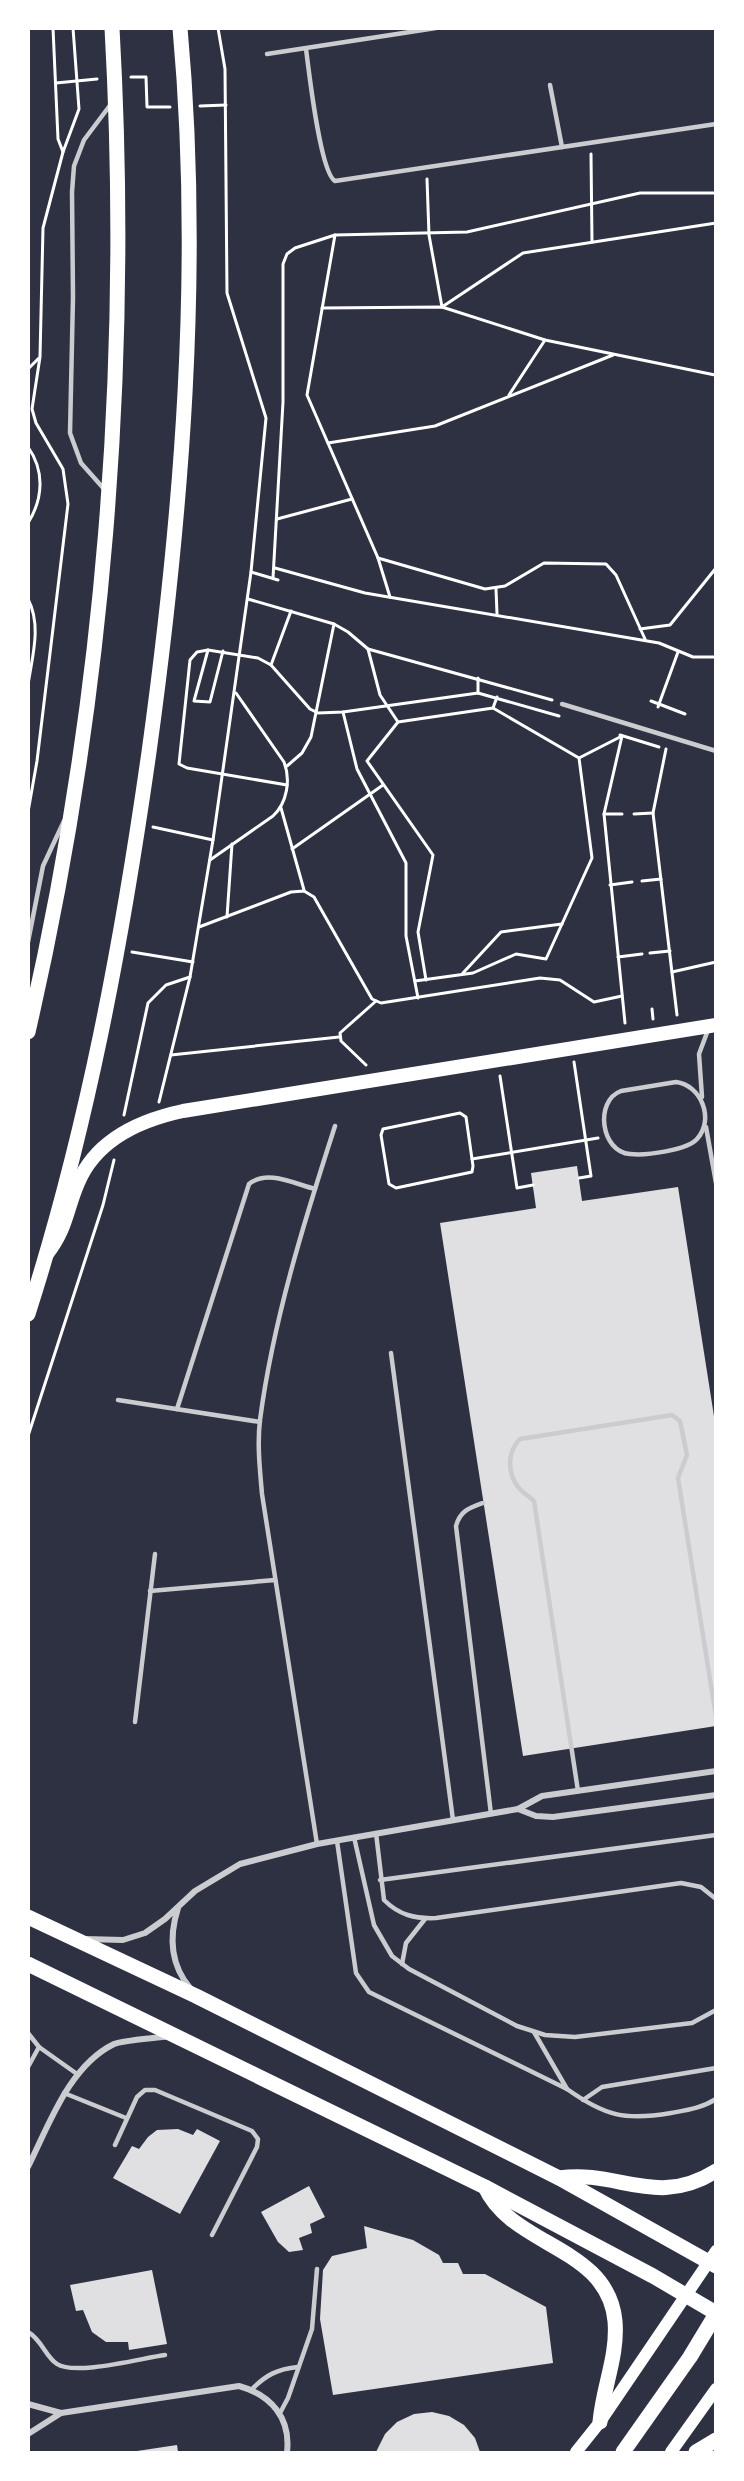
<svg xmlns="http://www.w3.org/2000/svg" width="744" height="2481" font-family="Manrope,sans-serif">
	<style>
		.building { fill: #e0e0e3 }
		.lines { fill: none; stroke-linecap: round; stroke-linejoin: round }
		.path { stroke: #fff; stroke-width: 3 }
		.service { stroke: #caccd0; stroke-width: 4.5 }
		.minor { stroke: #caccd0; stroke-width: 6 }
		.secondary { stroke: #fff; stroke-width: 12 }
		.primary { stroke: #fff; stroke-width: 14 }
		.trunk { stroke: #fff; stroke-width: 15 }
	</style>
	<rect width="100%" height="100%" fill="#2d3142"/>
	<!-- building -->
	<g class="building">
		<polygon points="577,1166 582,1201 678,1187 716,1429 716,1726 523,1756 440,1223 536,1208 531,1173"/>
		<polygon points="178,2129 193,2135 197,2129 220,2141 180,2214 113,2178 132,2146 139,2149 148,2137 157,2130"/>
		<polygon points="309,2186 325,2217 310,2224 312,2233 299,2238 303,2250 289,2252 278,2242 261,2212"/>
		<polygon points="364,2226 413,2240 439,2255 443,2263 458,2263 463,2274 485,2274 546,2307 553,2363 333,2395 320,2319 323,2270 332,2256 367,2248"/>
		<polygon points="152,2270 167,2344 129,2350 128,2342 106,2342 92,2332 83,2310 76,2311 70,2285"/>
		<polygon points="432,2412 449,2416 464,2425 475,2438 480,2452 376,2452 385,2434 397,2422 414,2414"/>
		<polygon points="177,2445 178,2452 137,2452 137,2451"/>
	</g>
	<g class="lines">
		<!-- path -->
		<g class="path">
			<polyline points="53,28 58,139 63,152"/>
			<polyline points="131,77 146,77 147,107 170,107"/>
			<polyline points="56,83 97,79"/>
			<polyline points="200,106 226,105"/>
			<polyline points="591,154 592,242"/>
			<polyline points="427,179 429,235 442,307 523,253 716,223"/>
			<polyline points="335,235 307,395 378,558 390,597"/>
			<polyline points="322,308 442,307 545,340 715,375"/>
			<polyline points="28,369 39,358"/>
			<polyline points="509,395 545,340"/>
			<polyline points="328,443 435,426 613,355"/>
			<path d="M28 447C45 471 43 499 28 523"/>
			<polyline points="277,519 352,499"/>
			<polyline points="378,558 485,589 505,586 544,563 606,564 616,575 645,639"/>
			<polyline points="275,568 365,593 659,643 693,657 716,657"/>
			<polyline points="251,572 278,580"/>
			<polyline points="273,578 283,402 283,264 287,254 295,248 335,235 467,232 640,193 716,193"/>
			<polyline points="496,589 497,614"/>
			<path d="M28 599C42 626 32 657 28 685"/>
			<polyline points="248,599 334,624 348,632 368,649 552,700"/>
			<polyline points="640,629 670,625 716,568"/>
			<polyline points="368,649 380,695 398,722"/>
			<polyline points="208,650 194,701 210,702 223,651"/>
			<polyline points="271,665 291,611"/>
			<polyline points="478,678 478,693"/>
			<polyline points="651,701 659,704 678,652"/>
			<polyline points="658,707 659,704 685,714"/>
			<polyline points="493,708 497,697"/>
			<polyline points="343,712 357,769 406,863 406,936 418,998"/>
			<polyline points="620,735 659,747"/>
			<polyline points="622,736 604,814 625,1023"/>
			<polyline points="666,749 653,813 677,1015"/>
			<polyline points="579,758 622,736"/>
			<polyline points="287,766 302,753 311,737 334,624"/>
			<polyline points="287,785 187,768 179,764 190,660 197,652 208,650 258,658 271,665 310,709 318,713 343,712 478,693 559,716"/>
			<polyline points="281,808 304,890"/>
			<polyline points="28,812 37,761 68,504 63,469 36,423 32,409 40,357 43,228 63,152 79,109 73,28"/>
			<polyline points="604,814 622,814"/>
			<polyline points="634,814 653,813"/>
			<polyline points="153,827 213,840"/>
			<polyline points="292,849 383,785"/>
			<path d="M210 860 273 816C287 803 291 780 284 762L236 693"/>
			<polyline points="642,881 661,879"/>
			<polyline points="610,885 632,882"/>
			<polyline points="227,917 232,844"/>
			<polyline points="199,927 291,892 304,891 314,897 372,999 381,1003 540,978 560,980 594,1002 622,996"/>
			<polyline points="132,952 193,962"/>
			<polyline points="650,953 670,951"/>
			<polyline points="618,957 642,954"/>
			<polyline points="672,972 716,962"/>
			<polyline points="463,973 501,932 562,924"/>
			<polyline points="415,981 473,973 516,954 546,959 592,858 579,758 493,708 398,722 367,761 433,855 418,932 426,980"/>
			<polyline points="652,1009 653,1019"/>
			<polyline points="171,1055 339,1037"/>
			<polyline points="574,1062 591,1176 579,1178"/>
			<polyline points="366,1065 341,1041 340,1033 376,1001"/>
			<polyline points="500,1076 517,1188 533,1185"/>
			<polyline points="159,1102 190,977 213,840 251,572 266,418 227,293 225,69 218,28"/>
			<polygon points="460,1113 466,1117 473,1166 472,1172 396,1188 389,1184 381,1135 383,1129"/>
			<polyline points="124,1115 148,1003 166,985 190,977"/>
			<polyline points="472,1159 598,1138"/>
			<polyline points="28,1436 103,1205 114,1160"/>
		</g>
		<!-- service -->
		<g class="service">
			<path d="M306 49C309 71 320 172 335 181L716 124"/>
			<polyline points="267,54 436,28"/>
			<polyline points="550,85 562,147"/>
			<polyline points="105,490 81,463 70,433 73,297 72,192 74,166 84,140 111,104"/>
			<polyline points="562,704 716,751"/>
			<polyline points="28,942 43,866 64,821"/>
			<path d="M676 1082C701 1085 715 1119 697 1139 687 1150 646 1156 630 1154 601 1152 594 1101 621 1091Z"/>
			<polyline points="702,1097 699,1054 708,1030"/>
			<polyline points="706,1127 716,1183"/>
			<polyline points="391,1353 453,1820"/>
			<polyline points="118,1400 260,1422"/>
			<path d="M177 1409 249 1184C267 1169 295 1184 315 1189"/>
			<path d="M483 1503C469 1508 460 1511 456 1526L491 1814"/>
			<polyline points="150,1591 275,1580"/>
			<polyline points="135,1722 155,1554"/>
			<path d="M578 1791 534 1501C529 1496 523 1493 519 1488 507 1474 507 1452 520 1439L672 1415 680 1421 687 1455 678 1478 716 1717"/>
			<path d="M376 1833 384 1900C399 1915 415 1919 436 1918L681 1883 701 1887 716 1899"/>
			<polyline points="354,1837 374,1925 392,1956 409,1969 517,2026 545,2035 575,2037 692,2023 716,2010"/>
			<path d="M337 1841 356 1973 369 1992 567 2089C605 2116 625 2121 671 2113 687 2110 702 2108 716 2099"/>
			<path d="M317 1844 262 1494C260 1470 257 1445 260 1420 273 1321 304 1222 335 1126"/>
			<polyline points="380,1880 716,1835"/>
			<polyline points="402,1964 406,1943 425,1919"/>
			<polyline points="534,2032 567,2089"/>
			<polyline points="28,2033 39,2047 77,2074"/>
			<polyline points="28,2067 39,2047"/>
			<polyline points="64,2093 126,2118"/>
			<polyline points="583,2100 602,2087 716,2068"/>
			<polyline points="115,2145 137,2097 145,2090 155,2090 252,2131 258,2139 257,2147 212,2235"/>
			<path d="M28 2332C42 2340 45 2356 57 2364 75 2376 142 2358 165 2355"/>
			<path d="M251 2390C266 2375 277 2369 298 2367"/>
			<polyline points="280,2413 288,2398 312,2329 317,2269"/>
		</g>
		<!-- minor -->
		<g class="minor">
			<polyline points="518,1809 536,1816 553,1817 716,1795"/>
			<path d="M178 1908C169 1936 170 1964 190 1988"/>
			<polyline points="85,1939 123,1940 145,1933 165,1919 195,1891 240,1864 317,1844 518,1809 542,1796 716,1771"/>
			<path d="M28 2167C49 2125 69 2066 114 2044 122 2040 158 2038 169 2036"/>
			<polyline points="28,2404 61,2413"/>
			<path d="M28 2434 61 2413 239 2386C271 2395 291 2418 287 2452"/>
		</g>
		<!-- secondary -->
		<g class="secondary">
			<polyline points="576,2452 600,2422 716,2251"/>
			<polyline points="671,2452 716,2389"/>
		</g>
		<!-- primary -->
		<path class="primary" d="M47 1254C67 1228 66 1211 78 1183 96 1140 141 1120 183 1111L716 1025"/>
		<!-- trunk -->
		<g class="trunk">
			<path d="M28 1032C104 704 131 364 112 28"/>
			<path d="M28 1314C87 1130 122 942 149 752 182 513 202 269 180 28"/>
			<polyline points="28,1917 196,1996 559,2178 716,2266"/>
			<polyline points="28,1964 485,2187 653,2276 716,2313"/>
			<path d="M559 2178C618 2169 655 2209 716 2171"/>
			<path d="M485 2187C512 2247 608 2246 615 2321 618 2356 603 2387 600 2422"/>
			<polyline points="623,2452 690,2357 716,2314"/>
			<polyline points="696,2452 716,2440"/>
		</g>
	</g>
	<!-- border -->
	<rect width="744" height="2481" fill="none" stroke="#ffffff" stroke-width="60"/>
</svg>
